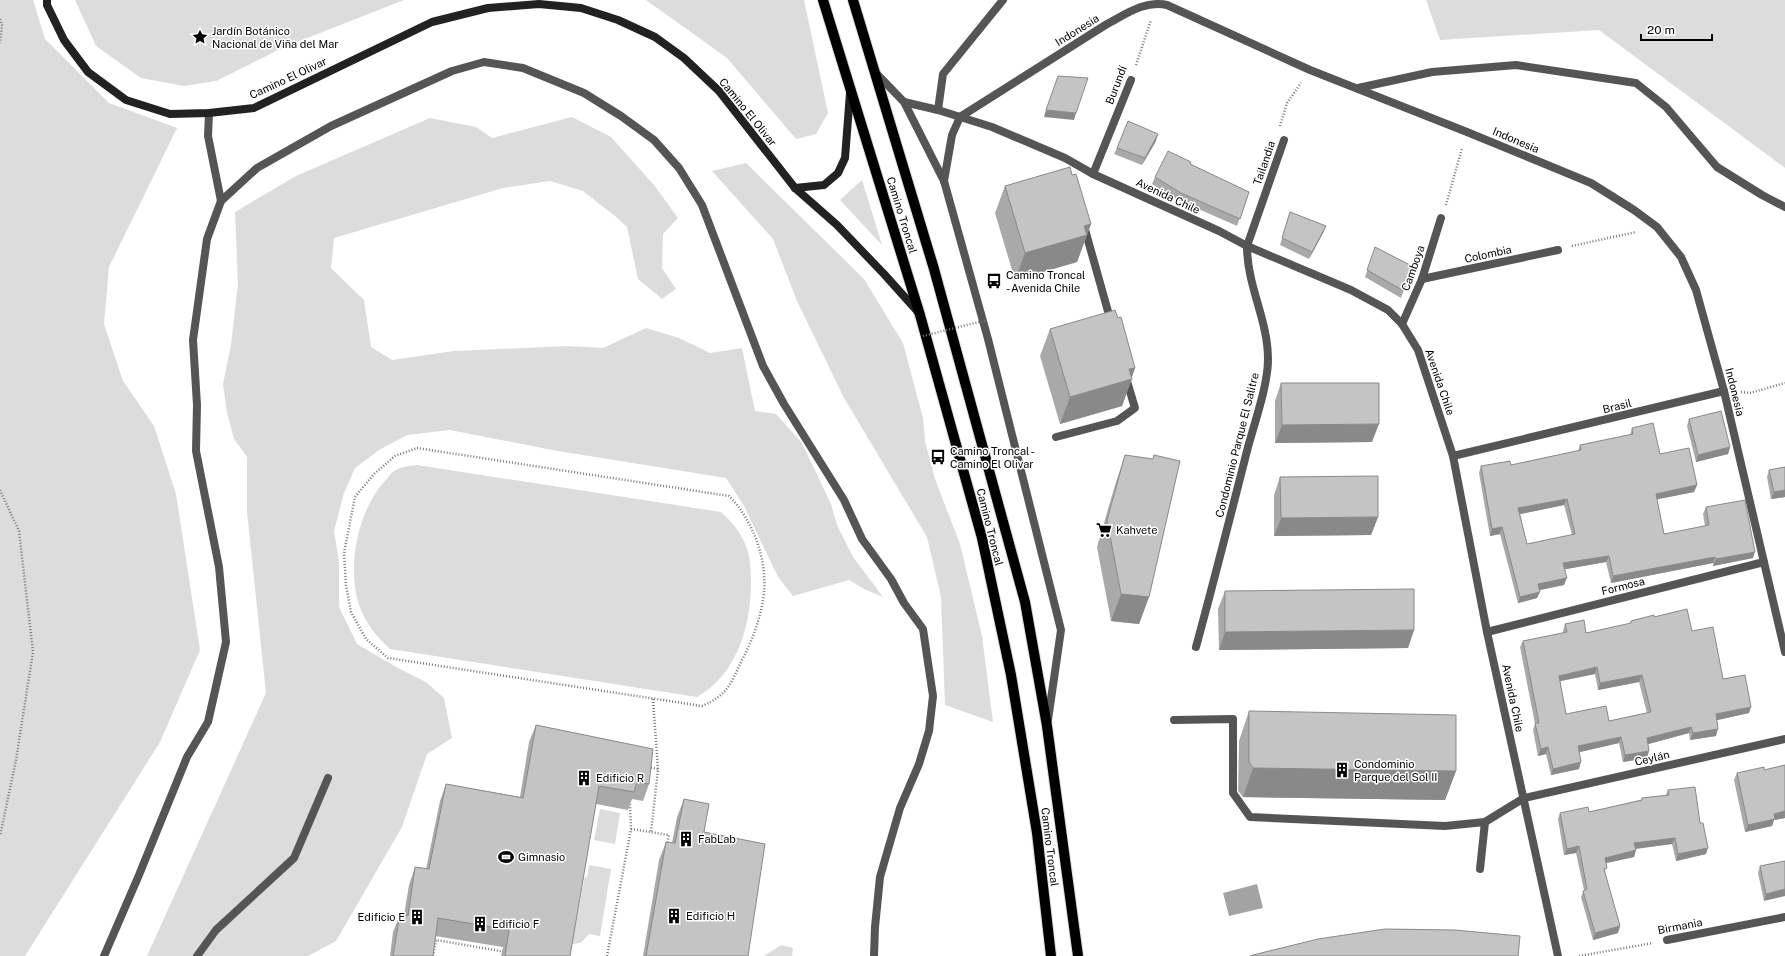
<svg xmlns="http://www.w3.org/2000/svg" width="1785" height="956" font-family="'Public Sans',sans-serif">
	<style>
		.green { fill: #dcdcdc }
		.water { fill: #a3a3a3 }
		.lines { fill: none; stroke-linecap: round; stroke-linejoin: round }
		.primary-casing { stroke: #dbdbdb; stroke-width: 12 }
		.path { stroke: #777; stroke-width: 2.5; stroke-dasharray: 1 2; stroke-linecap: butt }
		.service { stroke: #555; stroke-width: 8 }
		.minor { stroke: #555; stroke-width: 8 }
		.secondary { stroke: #222; stroke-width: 8 }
		.primary { stroke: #000; stroke-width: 10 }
		.path-bridge { stroke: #777; stroke-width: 2.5; stroke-dasharray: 1 2; stroke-linecap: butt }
		.wall { fill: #a9a9a9; fill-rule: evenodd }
		.shaded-wall { fill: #898989 }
		.building { fill: #c4c4c4; stroke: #898989; fill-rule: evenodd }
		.labels { text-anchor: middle; stroke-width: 3; stroke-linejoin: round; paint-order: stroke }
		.street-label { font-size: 11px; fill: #000; stroke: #fff }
		.poi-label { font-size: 11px; fill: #000; stroke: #fff; text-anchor: start }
	</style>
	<rect width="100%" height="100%" fill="#fff"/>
	<!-- green -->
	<g class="green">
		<polygon points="0,0 33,0 45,39 109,103 177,128 109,267 104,324 123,381 154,426 176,494 200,650 160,742 25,956 0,956"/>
		<polygon points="75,0 404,0 284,47 216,81 184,86 141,78 96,46"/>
		<polygon points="646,0 804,0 828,113 816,134 796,139 727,58"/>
		<polygon points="1426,0 1785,0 1785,168 1599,30 1440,40"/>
		<polygon points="572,117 611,137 654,185 678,218 663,234 662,268 676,289 662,299 638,279 627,227 615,216 583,191 550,181 503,188 334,238 331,268 364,300 371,347 392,360 454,351 568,346 603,348 646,328 679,338 710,353 742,348 755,411 776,414 802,443 831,504 837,525 853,557 883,597 866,590 849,580 793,596 778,577 744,506 726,478 552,450 450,430 407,435 379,450 355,468 344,493 334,531 339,562 339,607 357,644 398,668 426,682 444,698 452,738 427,754 402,827 336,941 308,956 147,956 266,693 247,512 247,457 234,439 227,413 223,384 231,345 238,284 235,212 296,176 430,118 476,127 492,138"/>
		<polygon points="746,163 864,279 903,343 923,418 925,441 935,479 960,544 982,636 993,722 945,705 941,597 927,537 844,398 797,301 773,239 712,171"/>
		<polygon points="862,180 882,245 840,200"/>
		<path d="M417 465 721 512C731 521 740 531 745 544 751 556 751 573 751 586 750 629 736 675 697 697L390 649C376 636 366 624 359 605 347 566 357 514 383 483 387 479 390 474 394 471 400 467 409 466 417 465Z"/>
		<polygon points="600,809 620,813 615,844 594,840"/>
		<polygon points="589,865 611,869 600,936 589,934 581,943 572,944 585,876 587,878"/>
		<polygon points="781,945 793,948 792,956 764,956"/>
	</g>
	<!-- water -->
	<polygon class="water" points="1257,884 1263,908 1229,916 1223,893"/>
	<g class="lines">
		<defs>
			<g id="primary">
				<polyline points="823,0 920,315 982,538 1011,675 1037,833 1051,956"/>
				<polyline points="853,0 934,269 1025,602 1047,726 1078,956"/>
			</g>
		</defs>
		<!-- primary casing -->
		<use href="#primary" class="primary-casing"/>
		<!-- path -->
		<g class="path">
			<polyline points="0,19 2,25 0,43"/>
			<polyline points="1136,65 1151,20"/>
			<polyline points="1280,126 1287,103 1301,83"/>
			<polyline points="1446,205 1462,148"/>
			<polyline points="1572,246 1636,232"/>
			<polyline points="1741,392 1750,393 1785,383"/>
			<path d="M417 448 729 496C753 520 767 559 764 593 761 617 753 639 742 660 731 683 728 695 702 706L388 658 366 639 351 612 346 585 344 553 355 497 374 474 395 456Z"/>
			<polyline points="0,490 19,531 33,652 16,760 0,836"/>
			<polyline points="653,699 658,769"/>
			<polyline points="648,767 658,769 651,832"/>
			<polyline points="631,829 669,835 667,845"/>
			<polyline points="433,956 436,940 506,952"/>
			<polyline points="607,956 631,829 630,804"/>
			<polyline points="1579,956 1653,943"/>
		</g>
		<!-- service -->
		<g class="service">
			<polyline points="221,201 257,168 331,126 452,71 484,62 523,68 584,93 621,116 654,140 679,168 702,205 763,366 784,404 844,500 862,539 891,579 904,603 923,629 933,696 929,731 919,764 900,808 880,877 875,927 874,956"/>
			<polyline points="1084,226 1111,322"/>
			<polyline points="1056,437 1117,421 1135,408 1126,378"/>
			<path d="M1196 647C1214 581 1231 514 1248 447 1255 421 1268 385 1268 359 1268 320 1247 286 1247 246"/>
			<polyline points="1174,720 1233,719 1233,793 1250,817 1445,826 1485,822"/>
			<polyline points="1480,869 1485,822 1524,798"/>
			<polyline points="104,956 139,875 187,757 208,722 226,642 219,567 196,451 197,405 193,340 207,239 221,201 208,136 209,113"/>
			<polyline points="197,956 216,930 294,858 328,778"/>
		</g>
		<!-- minor -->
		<g class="minor">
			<polyline points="875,72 904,102 938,110 992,127 1065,158 1093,174 1219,231 1247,246 1351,290 1388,310 1402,324 1418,350 1453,456 1487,632 1558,956"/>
			<polyline points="1358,88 1432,72 1516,65 1636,83 1666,107 1717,167 1762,195 1785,207"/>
			<polyline points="904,102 944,181 988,339 1061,630 1048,720"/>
			<polyline points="938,110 943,74 1003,0"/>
			<path d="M960 117 1107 24C1126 14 1145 0 1167 5L1310 70 1467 132 1591 183 1634 210 1657 227 1681 257 1696 290 1724 391 1785 652"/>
			<polyline points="1093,174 1131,80"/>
			<polyline points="944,181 952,135 960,117"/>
			<polyline points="1247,246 1284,140"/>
			<polyline points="1422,279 1558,250"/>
			<polyline points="1402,324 1422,279 1441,218"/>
			<polyline points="1453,456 1724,391"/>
			<polyline points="1487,632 1764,562"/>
			<polyline points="1524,798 1785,739"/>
			<polyline points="1667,940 1785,917"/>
		</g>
		<!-- secondary -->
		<g class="secondary">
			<polyline points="47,0 47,5 64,40 88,72 126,100 170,114 209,113 254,108 432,22 488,8 539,4 581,8 618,20 655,37 684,58 719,91 795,188 837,225 884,274 919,313"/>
			<polyline points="795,188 824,185 838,173 845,158 850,93"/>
		</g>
		<!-- primary -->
		<use href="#primary" class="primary"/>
		<!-- path-bridge -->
		<polyline class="path-bridge" points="923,336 987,320"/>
	</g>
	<!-- wall -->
	<g class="wall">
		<polygon points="1156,141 1142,165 1114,154 1117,148"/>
		<polygon points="1190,164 1249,192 1237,226 1178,200 1152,184 1155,177"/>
		<polygon points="1072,175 1091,224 1077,262 1015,280 995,213 1005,186"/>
		<polygon points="1290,212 1326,226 1323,233 1309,259 1280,245"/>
		<polygon points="1375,247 1412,266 1401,298 1365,277"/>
		<polygon points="1050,329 1135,368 1122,406 1060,424 1040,356"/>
		<polygon points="1281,383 1372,442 1275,443 1275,401"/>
		<polygon points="1689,419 1730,447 1728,454 1696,462 1687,426"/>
		<path d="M1632 428 1660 454 1697 485 1694 492 1657 499 1664 534 1705 526 1703 514 1706 507 1753 558 1713 566V563L1611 583 1606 562 1565 569 1564 585 1539 590 1537 598 1518 603 1500 534 1490 536 1479 473 1481 466 1511 465 1578 451 1580 445 1630 435ZM1564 505 1572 535 1527 544 1520 514Z"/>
		<polygon points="1125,455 1149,597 1139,624 1111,621 1097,547 1116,482"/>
		<polygon points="1785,467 1785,497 1771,499 1767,477 1769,470"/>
		<polygon points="1280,477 1378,517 1371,535 1274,536 1274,495"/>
		<polygon points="1225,591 1414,630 1408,648 1219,650 1218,609"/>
		<path d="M1654 617 1692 631 1723 679 1749 713 1717 720 1716 736 1690 740 1689 733 1648 744 1647 758 1623 762 1619 743 1579 752V769L1551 775 1546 754 1538 756 1533 730 1535 724 1520 647 1523 641 1563 633V631L1565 624 1586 633 1630 624 1631 621ZM1595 674 1598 690 1639 682 1647 713 1609 721 1566 714 1560 681Z"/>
		<polygon points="1249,711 1456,771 1445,800 1243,797 1238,791 1239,741"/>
		<polygon points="536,725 649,784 643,801 632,799 628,810 596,804 570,956 501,956 503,947 435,936 433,956 390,956 393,932 400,914 404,915 409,885 415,867 426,869 440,801 446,784 520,797 529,742"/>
		<polygon points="1785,765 1785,818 1774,820 1772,826 1745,832 1734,780 1737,773 1764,770"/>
		<polygon points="1668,790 1700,823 1706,854 1676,861 1672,844 1636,849 1634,857 1606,863 1605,873 1620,926 1618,933 1593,940 1581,897 1584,890 1576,853 1564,855 1558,819 1560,813 1589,812 1641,800 1642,798 1666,795"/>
		<polygon points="684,799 704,832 748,956 643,956 659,860 666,842 672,843 677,817"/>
		<polygon points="1785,861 1764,901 1758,873 1760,866"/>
	</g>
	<!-- shaded-wall -->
	<g class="shaded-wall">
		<polygon points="1046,110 1076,113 1074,120 1044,117"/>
		<polygon points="1158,134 1156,141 1142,165 1145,158"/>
		<polygon points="1091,224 1077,262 1015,280 1025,253 1084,226"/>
		<polygon points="1326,226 1323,233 1309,259 1312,252"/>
		<polygon points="1135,368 1131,379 1132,379 1122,406 1060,424 1070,397 1129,369"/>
		<polygon points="1379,424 1372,442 1275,443 1282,425"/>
		<polygon points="1730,447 1728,454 1696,462 1698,455"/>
		<polygon points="1697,485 1694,492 1654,500 1656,494"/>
		<polygon points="1785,490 1785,497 1771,499 1774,492"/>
		<polygon points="1567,499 1564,505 1516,515 1518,508"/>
		<polygon points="1378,517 1371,535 1274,536 1281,518"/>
		<polygon points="1502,527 1500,534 1490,536 1492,529"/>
		<polygon points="1755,552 1753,558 1713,566 1716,559"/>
		<polygon points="1609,556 1606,562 1561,570 1563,563"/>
		<polygon points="1715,557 1713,563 1611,583 1613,576"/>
		<polygon points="1567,578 1564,585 1535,591 1538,584"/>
		<polygon points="1540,592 1537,598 1518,603 1520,597"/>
		<polygon points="1121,594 1149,597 1139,624 1111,621"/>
		<polygon points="1414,630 1408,648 1219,650 1225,632"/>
		<polygon points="1597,667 1595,674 1556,682 1559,676"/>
		<polygon points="1642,675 1639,682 1598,690 1600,683"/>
		<polygon points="1751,707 1749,713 1713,721 1716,714"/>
		<polygon points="1691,727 1689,733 1645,745 1647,738"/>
		<polygon points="1718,729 1716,736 1690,740 1693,733"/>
		<polygon points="1621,737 1619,743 1576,753 1578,746"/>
		<polygon points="1548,747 1546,754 1538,756 1541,749"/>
		<polygon points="1649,751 1647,758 1623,762 1625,755"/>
		<polygon points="1581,762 1579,769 1551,775 1553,769"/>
		<polygon points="1253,768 1456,771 1445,800 1243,797"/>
		<polygon points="1785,811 1785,818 1774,820 1772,826 1745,832 1748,825 1774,814"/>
		<polygon points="1675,838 1672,844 1632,849 1634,843"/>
		<polygon points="1579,846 1576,853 1564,855 1567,849"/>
		<polygon points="1708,848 1706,854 1676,861 1678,854"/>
		<polygon points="1636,850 1634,857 1602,864 1605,858"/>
		<polygon points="1785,889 1785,896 1764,901 1766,894"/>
		<polygon points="1620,926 1618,933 1593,940 1595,933"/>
	</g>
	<!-- building -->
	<g class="building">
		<polygon points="1058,76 1088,78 1076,113 1046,110"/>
		<polygon points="1128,121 1158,134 1145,158 1117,148"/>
		<polygon points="1168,151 1191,162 1190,164 1249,192 1240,219 1181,193 1155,177"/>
		<polygon points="1070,167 1072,175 1076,174 1091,224 1084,226 1087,235 1025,253 1005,186"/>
		<polygon points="1290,212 1326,226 1312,252 1282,238"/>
		<polygon points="1375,247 1412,266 1404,291 1367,270"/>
		<polygon points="1115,310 1118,318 1121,317 1135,368 1129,369 1132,379 1070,397 1050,329"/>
		<polygon points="1281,383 1379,383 1379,424 1282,425"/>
		<polygon points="1721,411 1730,447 1698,455 1689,419"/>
		<path d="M1653 423 1660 454 1689 448 1697 485 1656 494 1664 534 1709 525 1706 507 1745 500 1755 552 1716 559 1715 557 1613 576 1609 556 1563 563 1567 578 1538 584 1540 592 1520 597 1502 527 1492 529 1481 466 1510 461 1511 465 1581 450 1580 445 1633 434 1632 428ZM1567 499 1575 534 1527 544 1518 508Z"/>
		<polygon points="1125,455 1153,459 1154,455 1180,461 1149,597 1121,594 1107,520"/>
		<polygon points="1785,467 1785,490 1774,492 1769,470"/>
		<polygon points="1378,476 1378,517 1281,518 1280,477"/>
		<polygon points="1414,589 1414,630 1225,632 1225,591"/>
		<path d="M1687 609 1692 631 1713 627 1723 679 1745 675 1751 707 1716 714 1718 729 1693 733 1691 727 1647 738 1649 751 1625 755 1621 737 1578 746 1581 762 1553 769 1548 747 1541 749 1535 723H1539L1523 641 1567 632 1565 624 1584 620 1586 633 1631 623V621L1654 615V617ZM1597 667 1600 683 1642 675 1651 712 1609 721 1606 706 1566 714 1559 676Z"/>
		<polygon points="1249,711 1456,715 1456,771 1253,768 1249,762"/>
		<polygon points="536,725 653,749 649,784 637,782 634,792 599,786 570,956 505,956 509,930 438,918 433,956 393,956 400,914 408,916 415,867 429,869 446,784 523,798"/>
		<polygon points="1785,765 1785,811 1774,814 1775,819 1748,825 1737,773 1764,767 1764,770"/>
		<polygon points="1695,787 1700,823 1703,823 1708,848 1678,854 1675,838 1634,843 1636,850 1605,858 1607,868 1604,869 1620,926 1595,933 1583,891 1587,889 1579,846 1567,849 1560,813 1588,807 1589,812 1642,800 1642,798 1669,795 1668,790"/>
		<polygon points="684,799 709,804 704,832 765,844 748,956 646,956 666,842 675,843"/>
		<polygon points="1785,861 1785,889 1766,894 1760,866"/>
		<polygon points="1385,929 1455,930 1520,936 1518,956 1250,956 1253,955 1318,939"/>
	</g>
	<!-- icons -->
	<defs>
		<symbol id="sight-bare" viewBox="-9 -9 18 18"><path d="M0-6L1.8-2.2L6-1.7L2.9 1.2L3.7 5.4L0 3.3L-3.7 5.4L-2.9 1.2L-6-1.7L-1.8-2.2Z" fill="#000" stroke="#fff" stroke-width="2.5" paint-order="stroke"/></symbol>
		<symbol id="bus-bare" viewBox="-9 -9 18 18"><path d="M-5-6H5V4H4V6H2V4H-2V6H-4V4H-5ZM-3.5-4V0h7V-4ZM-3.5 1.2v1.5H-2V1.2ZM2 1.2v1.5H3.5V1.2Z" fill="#000" stroke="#fff" stroke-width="2.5" paint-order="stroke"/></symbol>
		<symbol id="supermarket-bare" viewBox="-9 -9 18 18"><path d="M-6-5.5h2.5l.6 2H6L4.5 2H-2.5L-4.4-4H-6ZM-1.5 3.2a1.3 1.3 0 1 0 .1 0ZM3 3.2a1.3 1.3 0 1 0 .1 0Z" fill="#000" stroke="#fff" stroke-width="2.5" paint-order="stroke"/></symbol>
		<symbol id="building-bare" viewBox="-9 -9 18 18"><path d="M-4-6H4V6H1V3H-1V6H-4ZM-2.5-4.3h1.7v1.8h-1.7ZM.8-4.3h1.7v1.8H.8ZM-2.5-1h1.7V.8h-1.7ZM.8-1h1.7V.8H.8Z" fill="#000" stroke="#fff" stroke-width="2.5" paint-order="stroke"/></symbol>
		<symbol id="stadium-bare" viewBox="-9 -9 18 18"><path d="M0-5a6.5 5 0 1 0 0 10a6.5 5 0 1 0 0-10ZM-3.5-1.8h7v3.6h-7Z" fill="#000" stroke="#fff" stroke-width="2.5" paint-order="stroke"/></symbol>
	</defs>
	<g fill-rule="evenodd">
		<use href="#sight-bare" x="189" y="26" width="22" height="22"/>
		<use href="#bus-bare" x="983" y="270" width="22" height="22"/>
		<use href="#bus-bare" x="927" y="446" width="22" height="22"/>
		<use href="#supermarket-bare" x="1093" y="519" width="22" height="22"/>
		<use href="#building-bare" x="1331" y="759" width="22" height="22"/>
		<use href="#building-bare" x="573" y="767" width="22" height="22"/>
		<use href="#building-bare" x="675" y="828" width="22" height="22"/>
		<use href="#stadium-bare" x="495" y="846" width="22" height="22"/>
		<use href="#building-bare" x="663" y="905" width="22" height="22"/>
		<use href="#building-bare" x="406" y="906" width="22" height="22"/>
		<use href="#building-bare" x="469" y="913" width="22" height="22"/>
	</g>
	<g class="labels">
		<!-- street labels -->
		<g class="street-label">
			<text transform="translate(1077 30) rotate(-32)" y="4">Indonesia</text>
			<text transform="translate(288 78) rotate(-25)" y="4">Camino El Olivar</text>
			<text transform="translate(1116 85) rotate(-69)" y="4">Burundí</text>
			<text transform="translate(748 112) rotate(51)" y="4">Camino El Olivar</text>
			<text transform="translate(1516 140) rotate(23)" y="4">Indonesia</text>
			<text transform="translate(1264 163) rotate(-71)" y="4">Tailandia</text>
			<text transform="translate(1168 196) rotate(25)" y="4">Avenida Chile</text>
			<text transform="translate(902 215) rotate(73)" y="4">Camino Troncal</text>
			<text transform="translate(1488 254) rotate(-12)" y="4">Colombia</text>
			<text transform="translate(1413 268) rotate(-70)" y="4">Camboya</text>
			<text transform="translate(1440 382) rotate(71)" y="4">Avenida Chile</text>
			<text transform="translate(1735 392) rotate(76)" y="4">Indonesia</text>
			<text transform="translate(1617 406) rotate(-14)" y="4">Brasil</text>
			<text transform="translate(1237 445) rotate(-76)" y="4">Condominio Parque El Salitre</text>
			<text transform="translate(990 527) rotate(76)" y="4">Camino Troncal</text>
			<text transform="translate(1623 586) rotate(-14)" y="4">Formosa</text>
			<text transform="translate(1513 698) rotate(78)" y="4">Avenida Chile</text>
			<text transform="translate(1652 758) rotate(-13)" y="4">Ceylán</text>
			<text transform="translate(1050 847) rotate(83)" y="4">Camino Troncal</text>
			<text transform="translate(1680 926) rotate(-11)" y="4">Birmania</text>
		</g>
		<!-- poi labels -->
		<g class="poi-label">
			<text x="212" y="35">Jardín Botánico<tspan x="212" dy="13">Nacional de Viña del Mar</tspan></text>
			<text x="1006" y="279">Camino Troncal<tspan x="1006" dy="13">- Avenida Chile</tspan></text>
			<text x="950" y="455">Camino Troncal -<tspan x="950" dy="13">Camino El Olivar</tspan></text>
			<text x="1116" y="534">Kahvete</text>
			<text x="1354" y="768">Condominio<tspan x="1354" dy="13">Parque del Sol II</tspan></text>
			<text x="596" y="782">Edificio R</text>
			<text x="698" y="843">FabLab</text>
			<text x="518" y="861">Gimnasio</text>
			<text x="686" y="920">Edificio H</text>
			<text x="405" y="921" text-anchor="end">Edificio E</text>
			<text x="492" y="928">Edificio F</text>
		</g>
	</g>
	<!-- scale -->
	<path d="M1641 34v6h71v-6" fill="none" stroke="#000000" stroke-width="2"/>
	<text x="1647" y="34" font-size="12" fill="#000000" stroke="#ffffff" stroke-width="3" paint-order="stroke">20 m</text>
</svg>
